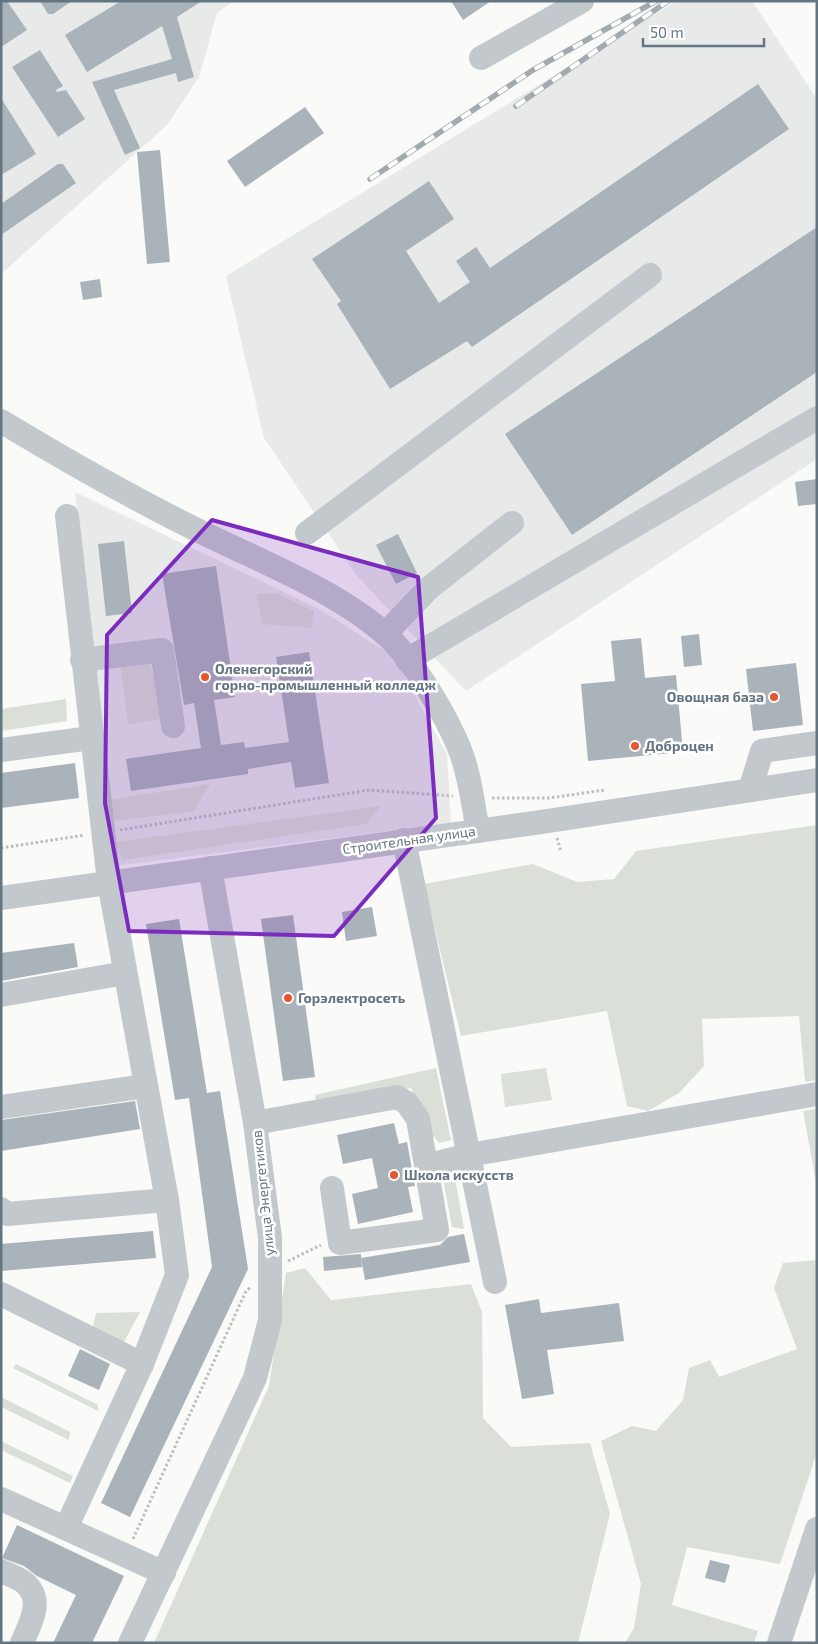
<svg xmlns="http://www.w3.org/2000/svg" width="818" height="1644" font-family="'Exo 2',sans-serif">
	<style>
		.built { fill: #e8e9e9 }
		.green { fill: #dadfd7 }
		.building { fill: #aab3b9 }
		.lines { fill: none; stroke-linecap: round; stroke-linejoin: round }
		.path { stroke: #bbbfc2; stroke-width: 3; stroke-dasharray: 2.5 2.5; stroke-linecap: butt }
		.minor { stroke: #c3c8cc; stroke-width: 24 }
		.rail-casing { stroke: #a2aab0; stroke-width: 5.5 }
		.rail { stroke: #fff; stroke-width: 4; stroke-dasharray: 11; stroke-linecap: butt }
		.marked { fill: #7b2cbf; fill-opacity: 0.2; stroke: #7b2cbf; stroke-width: 4; stroke-linejoin: round }
		.poi-dot { fill: #e4572e; stroke: #fff; stroke-width: 2 }
		.labels { text-anchor: middle; stroke-width: 5; stroke-linejoin: round; paint-order: stroke }
		.poi-label { font-size: 14px; font-weight: bold; fill: #657683; stroke: #fff; text-anchor: start }
		.street-label { font-size: 14px; fill: #657683; stroke: #fff }
	</style>
	<rect width="100%" height="100%" fill="#fafaf8"/>
	<!-- built -->
	<g class="built">
		<polygon points="1,1 234,1 217,13 199,77 167,125 1,274"/>
		<polygon points="676,1 752,1 817,99 817,459 466,691 357,576 264,438 226,276"/>
		<polygon points="75,492 321,610 394,657 447,754 451,823 114,866"/>
	</g>
	<!-- green -->
	<g class="green">
		<polygon points="276,593 314,611 311,628 263,624 256,594"/>
		<polygon points="150,661 163,719 128,724 120,664"/>
		<polygon points="66,699 67,721 1,731 1,709"/>
		<polygon points="210,784 194,811 115,821 109,800"/>
		<polygon points="381,806 366,824 122,860 116,842"/>
		<polygon points="817,825 817,1080 805,1082 799,1016 702,1019 704,1066 679,1093 648,1111 627,1106 607,1011 461,1036 424,884 533,864 577,882 614,879 636,851"/>
		<polygon points="436,1068 451,1140 439,1143 427,1128 411,1088 316,1103 315,1095"/>
		<polygon points="546,1068 552,1100 505,1107 501,1074"/>
		<polygon points="817,1109 817,1187 803,1111"/>
		<polygon points="454,1172 464,1229 452,1227 442,1174"/>
		<polygon points="817,1260 817,1452 780,1564 687,1547 672,1605 758,1631 754,1643 625,1643 634,1628 641,1584 601,1441 632,1426 656,1431 683,1400 689,1368 710,1360 719,1377 797,1349 774,1288 783,1263"/>
		<polygon points="305,1268 331,1300 471,1284 482,1312 483,1418 511,1447 590,1443 610,1514 578,1643 154,1643 269,1386 286,1273"/>
		<polygon points="140,1312 124,1342 92,1330 96,1313"/>
		<polygon points="16,1364 98,1405 98,1411 13,1368"/>
		<polygon points="1,1397 70,1432 69,1440 1,1407"/>
		<polygon points="1,1441 73,1476 70,1483 1,1450"/>
	</g>
	<!-- building -->
	<g class="building">
		<polygon points="1,1 7,1 27,30 1,47"/>
		<polygon points="40,1 72,1 53,14 48,14"/>
		<polygon points="121,1 202,1 177,17 194,77 178,82 176,73 114,90 140,148 125,155 92,82 172,59 162,26 87,72 65,35"/>
		<polygon points="451,1 491,1 463,20"/>
		<polygon points="40,50 63,86 56,90 57,92 66,90 85,119 58,137 12,67"/>
		<polygon points="758,84 789,129 472,347 467,341 390,389 337,304 341,301 312,259 429,181 454,219 406,251 439,303 470,282 456,261 476,247 490,268"/>
		<polygon points="1,98 36,154 1,175"/>
		<polygon points="305,107 324,133 245,187 227,161"/>
		<polygon points="160,150 170,262 147,264 137,152"/>
		<polygon points="58,164 63,164 76,183 1,235 1,204"/>
		<polygon points="817,227 817,372 572,535 505,434"/>
		<polygon points="100,279 102,297 83,300 80,282"/>
		<polygon points="817,479 817,504 798,506 795,482"/>
		<polygon points="398,534 417,573 396,584 376,545"/>
		<polygon points="124,541 132,613 106,616 98,544"/>
		<polygon points="216,566 235,697 214,700 221,745 244,742 245,748 289,742 276,657 309,652 329,783 295,788 291,762 248,769 248,774 131,791 126,759 201,748 194,703 184,705 162,574"/>
		<polygon points="699,634 702,665 684,667 681,636"/>
		<polygon points="641,638 645,678 676,675 683,752 588,761 581,684 615,681 611,641"/>
		<polygon points="796,663 803,725 753,731 746,669"/>
		<polygon points="75,763 79,798 1,808 1,773"/>
		<polygon points="372,907 377,936 346,941 342,912"/>
		<polygon points="293,915 315,1077 283,1081 261,919"/>
		<polygon points="179,919 207,1093 220,1091 248,1269 130,1517 101,1503 212,1267 189,1098 175,1100 146,924"/>
		<polygon points="74,943 78,967 1,981 1,953"/>
		<polygon points="135,1101 140,1129 1,1151 1,1120"/>
		<polygon points="394,1123 399,1144 407,1142 415,1186 408,1187 413,1212 358,1224 352,1194 378,1188 372,1158 343,1164 337,1135"/>
		<polygon points="153,1231 156,1258 1,1271 1,1244"/>
		<polygon points="464,1234 470,1262 365,1280 361,1258 440,1245 448,1237"/>
		<polygon points="361,1254 362,1267 324,1271 323,1257"/>
		<polygon points="539,1299 541,1313 619,1303 624,1341 547,1350 554,1394 522,1399 505,1305"/>
		<polygon points="80,1349 110,1364 99,1390 68,1376"/>
		<polygon points="17,1525 124,1576 92,1643 53,1643 76,1595 37,1576 24,1566 2,1558"/>
		<polygon points="710,1560 730,1565 725,1583 705,1578"/>
	</g>
	<g class="lines">
		<!-- path -->
		<g class="path">
			<polyline points="492,798 549,798 605,790"/>
			<polyline points="120,830 369,790 453,796"/>
			<polyline points="557,838 561,852"/>
			<polyline points="1,848 85,835"/>
			<polyline points="288,1261 321,1245"/>
			<polyline points="133,1539 246,1291 251,1287"/>
		</g>
		<!-- minor -->
		<g class="minor">
			<polyline points="481,58 582,1"/>
			<path d="M1 421C67 461 134 499 203 533 261 561 336 591 384 633 411 656 447 717 460 750 470 775 473 805 478 831"/>
			<polyline points="307,533 650,275"/>
			<polyline points="385,634 429,588 512,523"/>
			<polyline points="82,660 162,650 173,726"/>
			<polyline points="407,660 817,418"/>
			<polyline points="1,750 91,738"/>
			<polyline points="750,790 762,751 817,743"/>
			<polyline points="404,840 495,1282"/>
			<polyline points="1,898 541,822 817,780"/>
			<polyline points="1,995 125,973"/>
			<polyline points="1,1107 146,1086"/>
			<polyline points="255,1123 397,1097 407,1103 418,1119 437,1230 340,1243 332,1188"/>
			<polyline points="426,1166 469,1155 817,1094"/>
			<polyline points="1,1209 7,1214 167,1200"/>
			<polyline points="1,1294 142,1364"/>
			<polyline points="1,1499 164,1573"/>
			<polyline points="66,1528 142,1364 177,1275 167,1200 109,882 67,516"/>
			<path d="M1 1571C9 1575 20 1578 26 1584 44 1601 30 1624 22 1643"/>
			<polyline points="130,1643 255,1378 270,1320 270,1238 255,1123 210,868"/>
			<polyline points="779,1643 817,1529"/>
		</g>
		<defs>
			<g id="rail">
				<polyline points="516,106 668,1"/>
				<polyline points="370,179 533,70 656,1"/>
			</g>
		</defs>
		<!-- rail casing -->
		<use href="#rail" class="rail-casing"/>
		<!-- rail -->
		<use href="#rail" class="rail"/>
	</g>
	<!-- marked area -->
	<path class="marked" d="M212 520 418 577 436 818 334 936 129 931 105 803 107 635Z"/>
	<!-- markers -->
	<g class="poi-dot">
		<circle cx="205" cy="677" r="5"/>
		<circle cx="774" cy="697" r="5"/>
		<circle cx="635" cy="746" r="5"/>
		<circle cx="288" cy="998" r="5"/>
		<circle cx="394" cy="1175" r="5"/>
	</g>
	<g class="labels">
		<!-- poi labels -->
		<g class="poi-label">
			<text x="215" y="674">Оленегорский<tspan x="215" dy="16">горно-промышленный колледж</tspan></text>
			<text x="764" y="702" text-anchor="end">Овощная база</text>
			<text x="645" y="751">Доброцен</text>
			<text x="298" y="1003">Горэлектросеть</text>
			<text x="404" y="1180">Школа искусств</text>
		</g>
		<!-- street labels -->
		<g class="street-label">
			<text transform="translate(409 840) rotate(-8)" y="5">Строительная улица</text>
			<text transform="translate(263 1193) rotate(-96)" y="5">улица Энергетиков</text>
		</g>
	</g>
	<!-- border -->
	<rect width="818" height="1644" fill="none" stroke="#657683" stroke-width="5"/>
	<!-- scale -->
	<path d="M643 38v8h121v-8" fill="none" stroke="#657683" stroke-width="2.5"/>
	<text x="650" y="38" font-size="15" fill="#657683" stroke="#ffffff" stroke-width="4" paint-order="stroke">50 m</text>
</svg>
